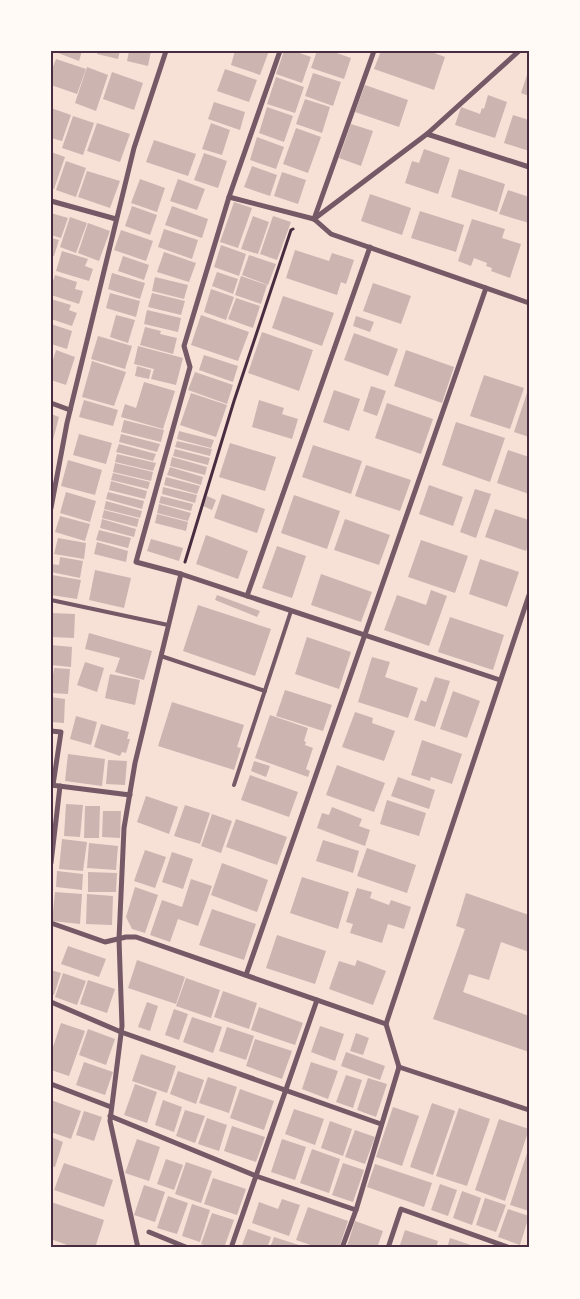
<svg xmlns="http://www.w3.org/2000/svg" width="580" height="1299" font-family="'DejaVu Sans',sans-serif">
	<style>
		.building { fill: #ccb4b1 }
		.lines { fill: none; stroke-linecap: round; stroke-linejoin: round }
		.path { stroke: #4a2c40; stroke-width: 3 }
		.service { stroke: #755966; stroke-width: 4 }
		.minor { stroke: #755966; stroke-width: 5 }
		.neatline { fill: none; stroke: #4a2c40; stroke-width: 2 }
	</style>
	<rect width="100%" height="100%" fill="#f7e1d7"/>
	<!-- building -->
	<g class="building">
		<polygon points="53,51 82,51 79,61"/>
		<polygon points="97,51 120,51 118,59 97,54"/>
		<polygon points="129,51 151,51 148,66 127,61"/>
		<polygon points="235,51 269,51 260,75 231,65"/>
		<polygon points="284,51 294,51 311,57 302,83 276,74"/>
		<polygon points="317,51 331,51 351,58 344,79 311,68"/>
		<polygon points="381,51 429,51 445,57 434,90 374,69"/>
		<polygon points="56,59 86,69 77,94 51,85 51,72"/>
		<polygon points="87,67 108,75 96,111 75,103"/>
		<polygon points="225,69 257,80 249,102 217,91"/>
		<polygon points="112,72 143,83 134,110 103,99"/>
		<polygon points="528,72 529,72 529,96 521,93"/>
		<polygon points="313,73 341,82 333,106 305,96"/>
		<polygon points="276,77 304,87 295,113 267,104"/>
		<polygon points="365,85 408,100 399,127 355,112"/>
		<polygon points="488,95 507,102 495,138 455,125 461,107 480,114 482,108 484,109"/>
		<polygon points="305,99 330,107 322,133 296,124"/>
		<polygon points="214,102 245,112 240,130 208,119"/>
		<polygon points="267,107 293,116 284,142 259,133"/>
		<polygon points="51,108 71,115 62,141 51,138"/>
		<polygon points="513,115 529,120 529,151 504,143"/>
		<polygon points="73,116 94,123 83,155 62,148"/>
		<polygon points="97,123 130,134 120,162 87,151"/>
		<polygon points="211,123 230,130 222,155 202,149"/>
		<polygon points="351,124 373,131 361,166 339,158"/>
		<polygon points="296,128 321,137 308,173 283,164"/>
		<polygon points="257,137 284,147 276,169 250,160"/>
		<polygon points="154,140 196,154 188,176 146,162"/>
		<polygon points="424,149 450,158 438,194 405,183 412,161 419,163"/>
		<polygon points="51,152 65,157 54,189 51,188"/>
		<polygon points="204,153 227,161 218,188 194,180"/>
		<polygon points="66,161 86,168 76,197 56,190"/>
		<polygon points="252,166 277,175 270,196 244,187"/>
		<polygon points="459,169 505,184 497,212 451,197"/>
		<polygon points="87,171 120,181 110,208 78,197"/>
		<polygon points="282,172 306,180 298,204 274,196"/>
		<polygon points="140,179 165,188 157,212 131,203"/>
		<polygon points="178,179 205,189 197,210 170,201"/>
		<polygon points="508,190 529,197 529,223 499,214"/>
		<polygon points="370,194 411,208 402,235 361,221"/>
		<polygon points="234,202 252,208 238,248 220,242"/>
		<polygon points="132,206 157,215 150,235 125,226"/>
		<polygon points="172,206 208,219 202,238 165,225"/>
		<polygon points="420,211 464,225 456,252 411,238"/>
		<polygon points="51,213 68,218 61,238 51,235"/>
		<polygon points="253,216 269,222 258,254 241,249"/>
		<polygon points="273,216 291,222 277,260 260,254"/>
		<polygon points="70,217 87,223 76,253 60,247"/>
		<polygon points="472,219 505,229 502,238 521,244 510,278 491,271 492,268 486,266 487,263 474,258 471,266 458,261"/>
		<polygon points="88,223 110,231 99,261 78,253"/>
		<polygon points="164,229 198,240 192,259 158,247"/>
		<polygon points="121,230 153,241 146,261 114,250"/>
		<polygon points="51,238 59,240 54,256 51,255"/>
		<polygon points="221,245 246,254 239,276 214,267"/>
		<polygon points="295,250 329,261 332,253 354,260 346,284 341,282 337,295 286,278"/>
		<polygon points="62,251 88,259 85,266 93,269 89,281 56,271"/>
		<polygon points="164,252 196,263 189,282 157,272"/>
		<polygon points="249,255 276,264 268,285 242,275"/>
		<polygon points="123,256 149,265 144,280 118,271"/>
		<polygon points="217,272 238,279 233,294 212,286"/>
		<polygon points="112,273 145,283 140,299 108,289"/>
		<polygon points="55,275 77,282 75,289 83,291 79,304 51,295 51,287"/>
		<polygon points="241,276 267,285 261,304 235,295"/>
		<polygon points="155,277 188,285 184,299 152,291"/>
		<polygon points="373,283 411,296 401,324 363,311"/>
		<polygon points="211,289 234,297 226,320 204,312"/>
		<polygon points="110,293 140,301 136,317 106,308"/>
		<polygon points="152,293 185,301 181,315 148,307"/>
		<polygon points="283,296 334,313 322,346 272,328"/>
		<polygon points="236,298 260,306 253,328 228,319"/>
		<polygon points="51,299 71,305 69,310 77,313 72,326 51,319"/>
		<polygon points="147,310 181,318 178,332 144,324"/>
		<polygon points="116,315 135,320 128,343 110,337"/>
		<polygon points="201,315 249,332 238,361 191,345"/>
		<polygon points="356,316 374,322 370,332 353,326"/>
		<polygon points="51,324 72,331 67,349 51,344"/>
		<polygon points="145,327 161,331 160,334 177,338 173,354 140,345"/>
		<polygon points="262,332 313,350 299,391 248,373"/>
		<polygon points="354,333 398,349 388,376 344,360"/>
		<polygon points="98,336 132,346 125,369 91,359"/>
		<polygon points="138,346 183,358 176,385 151,379 154,369 134,364"/>
		<polygon points="56,350 75,357 66,385 51,380 51,366"/>
		<polygon points="406,350 454,367 442,403 394,386"/>
		<polygon points="204,355 238,366 233,382 199,370"/>
		<polygon points="92,361 126,372 114,406 82,397"/>
		<polygon points="137,366 151,370 149,379 135,376"/>
		<polygon points="195,372 233,385 227,404 188,390"/>
		<polygon points="484,375 524,388 510,429 470,416"/>
		<polygon points="144,382 175,391 163,429 121,417 125,404 136,408"/>
		<polygon points="371,386 386,391 377,416 363,411"/>
		<polygon points="334,390 360,399 349,431 323,422"/>
		<polygon points="528,390 529,390 529,437 514,432"/>
		<polygon points="191,393 227,405 216,437 180,425"/>
		<polygon points="84,400 118,410 113,426 79,417"/>
		<polygon points="259,400 284,408 282,414 298,419 292,439 252,427"/>
		<polygon points="387,403 433,419 421,454 375,438"/>
		<polygon points="51,414 59,417 52,444 51,443"/>
		<polygon points="124,420 164,430 161,442 121,432"/>
		<polygon points="456,422 505,438 490,482 442,465"/>
		<polygon points="179,431 214,440 211,448 177,439"/>
		<polygon points="79,434 112,443 106,464 73,455"/>
		<polygon points="121,434 160,444 157,452 119,442"/>
		<polygon points="177,441 212,449 210,456 175,447"/>
		<polygon points="230,443 276,457 265,491 219,477"/>
		<polygon points="119,444 156,454 153,461 116,452"/>
		<polygon points="313,445 362,461 351,494 302,477"/>
		<polygon points="175,449 210,458 208,465 173,456"/>
		<polygon points="508,450 529,457 529,494 497,483"/>
		<polygon points="117,454 156,463 153,471 115,462"/>
		<polygon points="172,457 207,467 205,475 170,466"/>
		<polygon points="68,460 102,470 95,495 61,486"/>
		<polygon points="115,463 153,472 151,481 113,472"/>
		<polygon points="366,465 411,480 400,511 355,496"/>
		<polygon points="170,467 203,477 201,485 167,475"/>
		<polygon points="113,473 150,482 148,489 111,480"/>
		<polygon points="166,477 200,486 197,494 164,485"/>
		<polygon points="111,481 147,491 145,499 109,490"/>
		<polygon points="429,485 463,497 453,526 419,514"/>
		<polygon points="163,487 197,495 195,503 162,494"/>
		<polygon points="475,489 491,494 476,538 460,532"/>
		<polygon points="66,492 96,501 90,522 60,513"/>
		<polygon points="108,492 144,501 142,509 106,499"/>
		<polygon points="222,494 265,509 257,533 214,518"/>
		<polygon points="294,495 340,511 327,549 281,533"/>
		<polygon points="161,496 193,504 191,511 159,503"/>
		<polygon points="207,496 216,500 212,510 203,506"/>
		<polygon points="106,501 142,511 140,518 104,509"/>
		<polygon points="159,504 191,513 188,521 157,513"/>
		<polygon points="495,509 529,520 529,542 526,551 485,537"/>
		<polygon points="104,510 139,519 137,527 102,518"/>
		<polygon points="157,514 188,522 186,531 155,523"/>
		<polygon points="60,516 90,524 85,541 55,532"/>
		<polygon points="102,519 136,529 134,537 100,528"/>
		<polygon points="345,519 390,535 379,565 334,550"/>
		<polygon points="99,530 131,538 128,548 96,540"/>
		<polygon points="206,535 248,551 238,579 196,564"/>
		<polygon points="58,538 86,543 84,559 54,554"/>
		<polygon points="151,539 183,548 179,561 147,551"/>
		<polygon points="421,540 468,556 455,593 408,577"/>
		<polygon points="97,542 128,551 126,562 94,554"/>
		<polygon points="277,546 306,556 292,598 262,588"/>
		<polygon points="60,557 83,561 80,578 51,572 51,564 59,565"/>
		<polygon points="480,559 519,572 507,607 469,594"/>
		<polygon points="95,570 131,578 124,608 89,600"/>
		<polygon points="321,574 372,592 361,622 311,605"/>
		<polygon points="52,575 81,580 77,599 51,595"/>
		<polygon points="431,590 447,596 429,646 384,630 397,595 426,605"/>
		<polygon points="217,595 260,611 257,617 215,600"/>
		<polygon points="198,605 271,629 255,676 183,651"/>
		<polygon points="51,613 75,614 74,638 51,637"/>
		<polygon points="450,617 504,635 493,670 438,652"/>
		<polygon points="89,633 152,651 144,680 115,672 120,658 85,649"/>
		<polygon points="307,637 351,652 339,689 295,674"/>
		<polygon points="51,645 72,647 71,667 51,665"/>
		<polygon points="372,657 390,662 385,677 418,688 408,718 358,702"/>
		<polygon points="85,662 104,668 97,692 77,685"/>
		<polygon points="54,668 70,669 68,694 51,693 51,675 53,675"/>
		<polygon points="110,674 140,680 135,705 105,698"/>
		<polygon points="435,677 450,681 435,727 414,720 421,700 426,702"/>
		<polygon points="285,690 332,705 323,731 276,716"/>
		<polygon points="453,691 480,701 467,738 440,729"/>
		<polygon points="51,697 65,699 64,723 51,722"/>
		<polygon points="172,702 244,725 237,747 241,748 234,770 158,746"/>
		<polygon points="355,712 373,718 372,723 395,731 384,761 342,747"/>
		<polygon points="270,715 308,728 304,741 306,742 305,745 313,748 306,769 310,771 308,777 255,758"/>
		<polygon points="76,716 97,722 91,745 70,739"/>
		<polygon points="101,724 129,732 127,739 130,739 126,753 122,752 120,756 94,747"/>
		<polygon points="422,740 462,754 452,784 431,777 430,781 411,775"/>
		<polygon points="68,754 105,759 102,786 65,781"/>
		<polygon points="108,760 127,761 125,785 106,784"/>
		<polygon points="254,761 270,766 266,777 251,771"/>
		<polygon points="337,765 385,783 374,812 326,795"/>
		<polygon points="250,775 298,792 289,817 241,800"/>
		<polygon points="398,777 435,790 429,809 391,796"/>
		<polygon points="146,796 178,807 169,834 137,822"/>
		<polygon points="387,800 426,813 419,836 380,824"/>
		<polygon points="66,804 83,805 80,837 64,836"/>
		<polygon points="185,805 210,813 200,844 174,836"/>
		<polygon points="85,806 100,806 99,838 84,838"/>
		<polygon points="332,807 362,819 359,826 370,830 365,846 317,828 322,813 329,815"/>
		<polygon points="103,811 121,811 120,838 102,837"/>
		<polygon points="212,814 232,821 221,853 201,846"/>
		<polygon points="236,819 287,837 277,865 226,847"/>
		<polygon points="62,839 87,842 83,871 59,869"/>
		<polygon points="323,840 359,851 353,873 316,861"/>
		<polygon points="89,843 118,846 116,870 87,868"/>
		<polygon points="367,848 416,865 407,893 357,876"/>
		<polygon points="145,850 166,857 155,888 134,881"/>
		<polygon points="172,852 193,859 183,889 162,882"/>
		<polygon points="222,863 268,880 257,912 211,895"/>
		<polygon points="57,871 83,874 82,890 56,887"/>
		<polygon points="88,872 117,873 116,892 88,892"/>
		<polygon points="302,877 349,892 338,929 290,913"/>
		<polygon points="191,879 212,886 198,926 178,919 170,942 150,935 162,900 182,907"/>
		<polygon points="135,887 158,895 145,933 132,929 126,917"/>
		<polygon points="357,888 372,892 370,898 389,905 391,900 411,907 404,929 388,924 382,943 350,933 353,924 346,922"/>
		<polygon points="55,892 82,894 80,924 52,921"/>
		<polygon points="466,893 529,915 529,952 501,942 489,980 469,974 463,992 529,1016 529,1052 433,1019 465,929 456,926"/>
		<polygon points="87,894 113,896 112,925 86,924"/>
		<polygon points="212,909 256,924 244,960 199,945"/>
		<polygon points="277,935 326,951 315,984 266,968"/>
		<polygon points="68,946 106,959 99,977 61,964"/>
		<polygon points="137,960 185,977 176,1004 128,988"/>
		<polygon points="357,960 386,971 373,1005 329,989 339,961 355,966"/>
		<polygon points="51,970 61,973 54,995 51,994"/>
		<polygon points="63,973 86,981 77,1005 55,997"/>
		<polygon points="186,978 220,990 211,1018 176,1006"/>
		<polygon points="88,980 115,989 107,1013 80,1004"/>
		<polygon points="223,991 257,1003 249,1029 214,1017"/>
		<polygon points="147,1002 158,1006 150,1031 138,1027"/>
		<polygon points="259,1007 303,1023 295,1045 251,1030"/>
		<polygon points="174,1009 188,1014 179,1040 165,1035"/>
		<polygon points="192,1017 222,1027 213,1053 183,1042"/>
		<polygon points="61,1023 85,1031 69,1076 51,1070 51,1053"/>
		<polygon points="320,1026 344,1034 335,1061 311,1052"/>
		<polygon points="227,1027 254,1036 246,1060 219,1051"/>
		<polygon points="88,1029 115,1039 106,1065 79,1055"/>
		<polygon points="356,1033 369,1038 363,1055 350,1051"/>
		<polygon points="255,1039 292,1051 282,1079 246,1066"/>
		<polygon points="346,1052 385,1066 380,1080 341,1066"/>
		<polygon points="141,1054 176,1066 167,1093 132,1081"/>
		<polygon points="84,1062 113,1072 105,1095 76,1085"/>
		<polygon points="311,1062 338,1071 328,1099 302,1089"/>
		<polygon points="178,1071 204,1080 196,1104 170,1094"/>
		<polygon points="346,1075 362,1080 353,1108 336,1102"/>
		<polygon points="208,1077 237,1087 229,1113 199,1103"/>
		<polygon points="368,1078 387,1084 376,1117 357,1110"/>
		<polygon points="135,1084 157,1092 147,1123 124,1115"/>
		<polygon points="240,1089 274,1101 264,1130 230,1118"/>
		<polygon points="51,1100 81,1111 71,1139 51,1132"/>
		<polygon points="163,1100 182,1107 174,1132 155,1125"/>
		<polygon points="432,1103 455,1111 433,1175 410,1167"/>
		<polygon points="393,1107 419,1116 402,1166 376,1157"/>
		<polygon points="459,1108 490,1119 467,1186 436,1176"/>
		<polygon points="294,1109 324,1119 315,1145 285,1134"/>
		<polygon points="185,1110 205,1116 195,1143 176,1136"/>
		<polygon points="84,1111 102,1117 94,1141 76,1135"/>
		<polygon points="207,1118 227,1125 219,1151 198,1144"/>
		<polygon points="499,1119 529,1129 505,1201 475,1190"/>
		<polygon points="330,1121 352,1129 343,1156 321,1148"/>
		<polygon points="232,1126 265,1137 256,1162 224,1151"/>
		<polygon points="355,1130 375,1137 365,1164 345,1157"/>
		<polygon points="51,1137 63,1142 55,1167 51,1166"/>
		<polygon points="137,1139 160,1147 149,1181 125,1173"/>
		<polygon points="282,1139 306,1147 295,1180 271,1172"/>
		<polygon points="312,1149 340,1159 329,1193 300,1183"/>
		<polygon points="528,1150 529,1150 529,1211 510,1205"/>
		<polygon points="166,1159 183,1165 174,1190 157,1184"/>
		<polygon points="186,1162 212,1171 201,1203 175,1194"/>
		<polygon points="64,1163 113,1180 104,1207 54,1190"/>
		<polygon points="343,1163 364,1170 353,1202 332,1195"/>
		<polygon points="375,1164 432,1183 424,1207 367,1187"/>
		<polygon points="213,1178 246,1189 237,1215 204,1204"/>
		<polygon points="440,1184 457,1190 448,1216 431,1210"/>
		<polygon points="144,1185 165,1192 155,1222 134,1215"/>
		<polygon points="462,1191 481,1198 472,1225 453,1218"/>
		<polygon points="168,1196 188,1203 177,1234 157,1228"/>
		<polygon points="485,1198 506,1205 496,1232 476,1225"/>
		<polygon points="282,1199 300,1205 289,1236 252,1223 259,1202 278,1209"/>
		<polygon points="51,1202 104,1220 95,1248 75,1248 51,1239"/>
		<polygon points="192,1204 210,1210 200,1242 182,1236"/>
		<polygon points="308,1207 348,1221 339,1248 319,1248 296,1240"/>
		<polygon points="508,1209 529,1216 520,1245 498,1237"/>
		<polygon points="212,1213 234,1220 224,1248 212,1248 201,1244"/>
		<polygon points="355,1221 383,1231 377,1248 352,1248 347,1246"/>
		<polygon points="248,1229 271,1237 267,1248 241,1248"/>
		<polygon points="405,1230 438,1241 436,1248 399,1248"/>
		<polygon points="274,1237 305,1247 305,1248 270,1248"/>
		<polygon points="450,1238 477,1247 477,1248 447,1248"/>
	</g>
	<g class="lines">
		<!-- path -->
		<polyline class="path" points="185,562 234,401 291,230 293,229"/>
		<!-- service -->
		<g class="service">
			<polyline points="51,600 168,625"/>
			<polyline points="161,656 265,691"/>
			<polyline points="234,785 291,611"/>
		</g>
		<!-- minor -->
		<g class="minor">
			<polyline points="280,51 229,197 314,219 331,234 529,303"/>
			<polyline points="427,134 529,167"/>
			<polyline points="229,197 184,346 190,367 136,562 181,574 500,680"/>
			<polyline points="51,201 116,219"/>
			<polyline points="314,219 427,134 519,51"/>
			<polyline points="314,219 374,51"/>
			<polyline points="51,403 70,410"/>
			<polyline points="51,508 67,423 134,148 166,51"/>
			<polyline points="529,595 386,1024 399,1067 529,1110"/>
			<polyline points="247,596 370,247"/>
			<polyline points="51,731 61,732 53,785"/>
			<polyline points="51,785 130,795"/>
			<polyline points="51,863 60,786"/>
			<polyline points="51,923 105,942 126,937 136,937 386,1024"/>
			<polyline points="246,975 486,288"/>
			<polyline points="51,1002 121,1032 381,1124"/>
			<polyline points="51,1084 111,1107"/>
			<polyline points="110,1116 256,1176 356,1210"/>
			<polyline points="149,1232 188,1248"/>
			<polyline points="138,1248 110,1121 122,1026 119,939 124,828 135,763 181,574"/>
			<polyline points="231,1248 317,1000"/>
			<polyline points="342,1248 356,1210 399,1067"/>
			<polyline points="388,1248 401,1209 510,1248"/>
		</g>
	</g>
	<!-- border -->
	<rect width="580" height="1299" fill="none" stroke="#fffaf5" stroke-width="105"/>
	<rect x="52" y="52" width="476" height="1194" class="neatline"/>
</svg>
